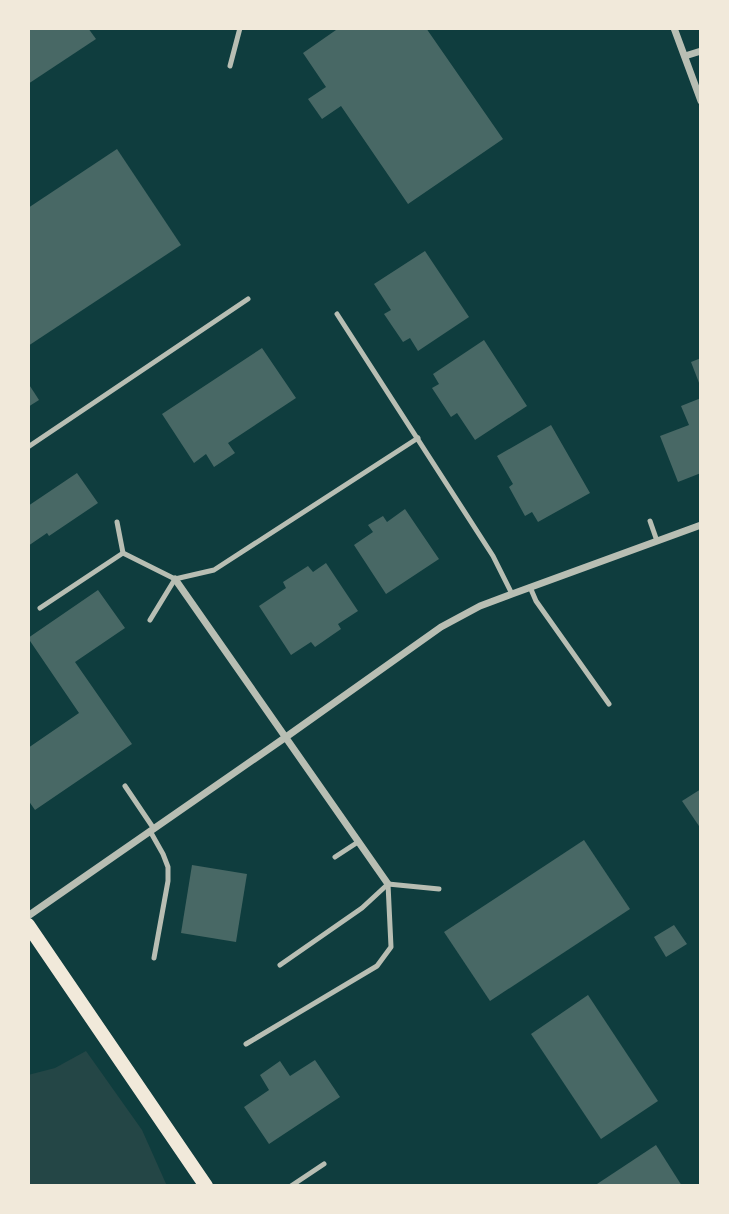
<svg xmlns="http://www.w3.org/2000/svg" width="729" height="1214" font-family="Mulish,sans-serif">
	<style>
		.green { fill: #244646 }
		.building { fill: #486865 }
		.lines { fill: none; stroke-linecap: round; stroke-linejoin: round }
		.service { stroke: #b8beb3; stroke-width: 5 }
		.minor { stroke: #b8beb3; stroke-width: 7 }
		.secondary { stroke: #f1e9da; stroke-width: 14 }
	</style>
	<rect width="100%" height="100%" fill="#0f3d3e"/>
	<!-- green -->
	<polygon class="green" points="86,1051 142,1130 167,1186 28,1186 28,1075 55,1068"/>
	<!-- building -->
	<g class="building">
		<polygon points="28,28 88,28 96,39 28,84"/>
		<polygon points="334,28 426,28 503,139 408,204 341,106 322,119 308,99 326,87 303,53 336,30"/>
		<polygon points="117,149 181,245 28,346 28,208"/>
		<polygon points="425,251 469,317 418,351 410,338 403,342 384,314 391,310 374,284"/>
		<polygon points="484,340 527,406 475,440 457,413 451,417 432,388 439,384 433,374"/>
		<polygon points="262,348 296,398 228,443 235,453 214,467 206,454 194,463 162,414"/>
		<polygon points="701,358 701,388 691,362"/>
		<polygon points="28,383 39,400 28,407"/>
		<polygon points="701,398 701,473 678,482 660,436 689,425 681,406"/>
		<polygon points="551,425 590,493 538,522 532,512 525,516 509,487 513,484 497,456"/>
		<polygon points="77,473 98,503 49,536 47,533 28,546 28,506"/>
		<polygon points="405,509 439,559 386,594 354,545 373,532 368,525 383,516 387,522"/>
		<polygon points="326,563 358,611 338,624 341,629 315,647 311,642 291,655 259,606 286,588 283,582 308,566 313,572"/>
		<polygon points="98,590 125,628 75,662 132,744 35,810 28,800 28,748 79,713 28,638"/>
		<polygon points="701,789 701,829 682,801"/>
		<polygon points="584,840 630,909 490,1001 444,932"/>
		<polygon points="192,865 247,874 236,942 181,933"/>
		<polygon points="674,925 687,944 666,957 654,937"/>
		<polygon points="588,995 658,1101 601,1139 531,1034"/>
		<polygon points="315,1060 340,1097 269,1144 244,1107 269,1090 260,1075 280,1061 290,1076"/>
		<polygon points="656,1145 682,1186 594,1186"/>
	</g>
	<g class="lines">
		<!-- service -->
		<g class="service">
			<polyline points="230,66 240,28"/>
			<polyline points="337,314 493,556 512,594"/>
			<polyline points="28,447 248,299"/>
			<polyline points="650,521 657,541"/>
			<polyline points="117,522 123,553 175,579 214,570 418,438"/>
			<polyline points="530,587 536,601 609,704"/>
			<polyline points="40,608 123,553"/>
			<polyline points="150,620 175,579"/>
			<polyline points="125,786 154,829"/>
			<polyline points="150,831 163,854 168,867 168,881 154,958"/>
			<polyline points="335,857 358,842"/>
			<polyline points="280,965 362,908 388,884 439,889"/>
			<polyline points="246,1044 377,966 391,947 388,884"/>
			<polyline points="291,1186 324,1164"/>
		</g>
		<!-- minor -->
		<g class="minor">
			<polyline points="674,28 701,101"/>
			<polyline points="685,56 701,51"/>
			<polyline points="175,579 388,884"/>
			<polyline points="28,916 286,737 441,627 480,606 512,594 701,525"/>
		</g>
		<!-- secondary -->
		<polyline class="secondary" points="28,925 206,1186"/>
	</g>
	<!-- border -->
	<rect width="729" height="1214" fill="none" stroke="#f1e9da" stroke-width="60"/>
</svg>
